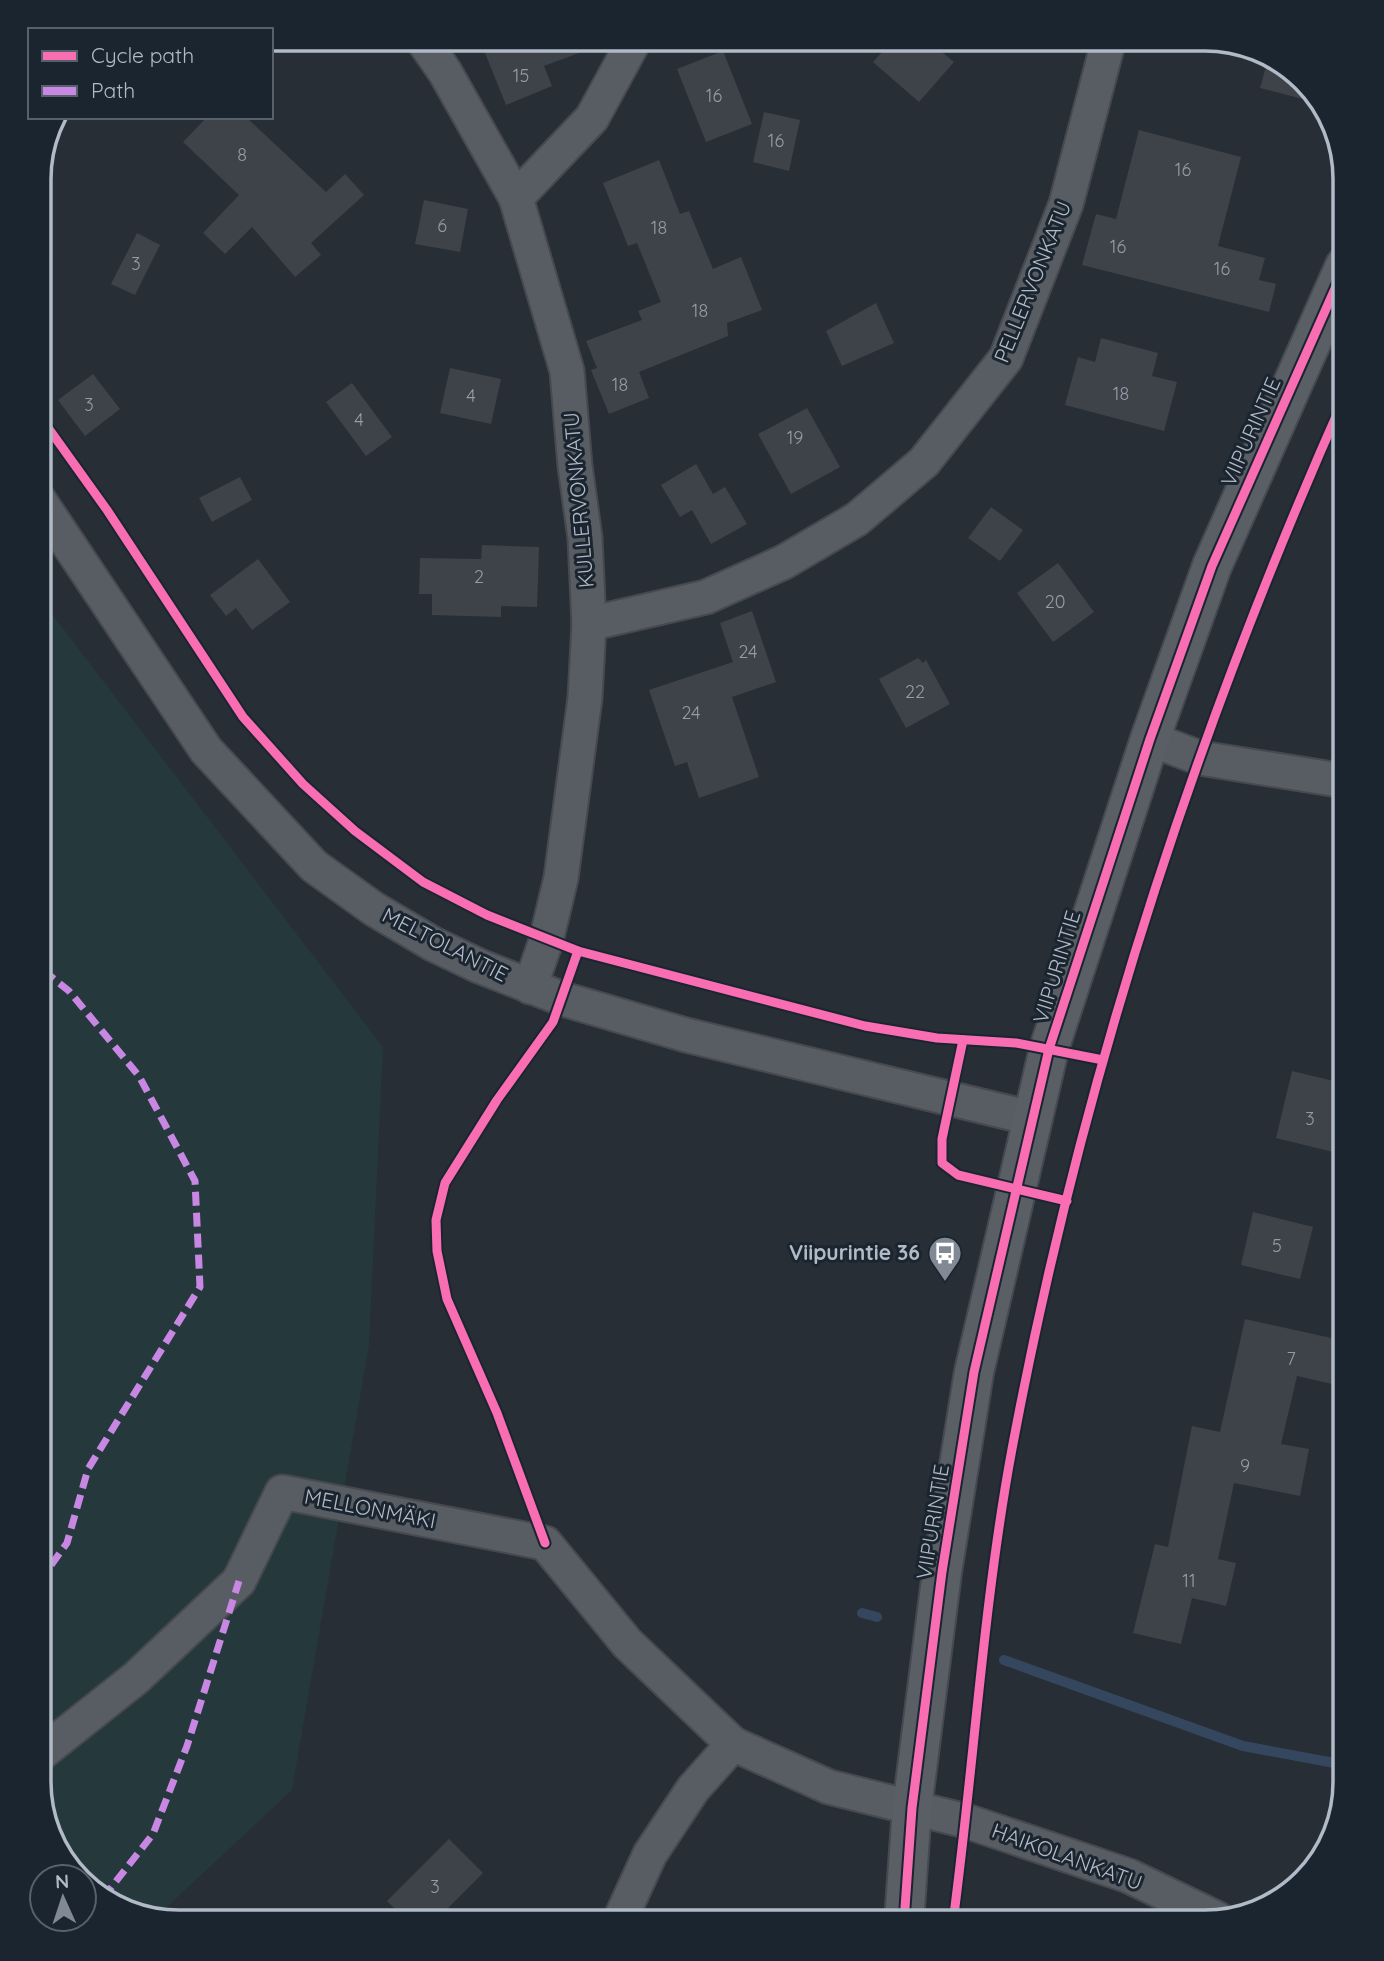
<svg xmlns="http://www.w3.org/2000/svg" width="1384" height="1961" font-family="Quicksand,sans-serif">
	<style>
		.green { fill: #25383b }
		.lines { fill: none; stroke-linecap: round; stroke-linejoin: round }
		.stream { stroke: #35475e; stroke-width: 10 }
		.building { fill: #3d4349 }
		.minor-casing { stroke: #464a50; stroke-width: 37 }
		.major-casing { stroke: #454a52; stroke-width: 42 }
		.minor { stroke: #585c63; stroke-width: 33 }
		.major { stroke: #5a5f65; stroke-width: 38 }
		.quiet { stroke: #c787e3; stroke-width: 7; stroke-dasharray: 14 7; stroke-linecap: butt }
		.cycleway-casing { stroke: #1b2530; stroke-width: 13 }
		.cycleway { stroke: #f96db3; stroke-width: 9 }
		.labels { text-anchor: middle; stroke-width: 6; stroke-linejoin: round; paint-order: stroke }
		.number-label { font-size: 18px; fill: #949ca8 }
		.street-label { font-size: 21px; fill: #b1bac7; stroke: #1b2530 }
		.poi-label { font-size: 21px; font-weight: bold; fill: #b1bac7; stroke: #1b2530; text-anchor: end }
		.rim { fill: none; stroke: #b1bac7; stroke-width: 3.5 }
	</style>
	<rect width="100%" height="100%" fill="#282e35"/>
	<!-- green -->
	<polygon class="green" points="39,597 383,1047 369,1345 292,1790 155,1918 108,1903 58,1853 39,1782"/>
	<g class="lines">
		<!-- stream -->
		<g class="stream">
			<polyline points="862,1613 877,1617"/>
			<polyline points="1004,1660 1243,1746 1345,1765"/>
		</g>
	</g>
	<!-- building -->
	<g class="building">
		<polygon points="509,39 610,39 611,41 544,66 552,86 506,105 483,48"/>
		<polygon points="894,39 926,39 954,62 919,102 873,62"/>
		<polygon points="723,51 752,124 706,142 677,69"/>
		<polygon points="1269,56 1276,58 1322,104 1260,88"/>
		<polygon points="764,112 800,120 789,171 753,162"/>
		<polygon points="207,117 246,117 326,192 345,174 364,195 311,243 321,255 295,277 252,227 225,254 203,233 239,195 183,142"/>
		<polygon points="1139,130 1241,157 1218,246 1265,258 1259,280 1276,284 1269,312 1082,265 1096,214 1116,219"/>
		<polygon points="659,160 680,214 689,211 713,269 741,257 762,310 727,323 728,336 639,372 649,398 609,414 591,370 597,368 586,341 642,320 638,311 661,302 637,243 628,246 603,183"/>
		<polygon points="424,200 468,209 460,252 415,244"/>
		<polygon points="137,233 160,245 135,295 111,284"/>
		<polygon points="876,303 894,343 842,366 826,331"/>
		<polygon points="1101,338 1158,353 1152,376 1177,382 1164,431 1065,405 1078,357 1095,362"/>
		<polygon points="450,368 501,379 491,424 440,413"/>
		<polygon points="93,374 120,409 85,436 58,400"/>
		<polygon points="352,383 392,437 366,456 326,402"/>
		<polygon points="807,408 840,467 791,494 758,434"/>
		<polygon points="696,464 713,494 725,487 747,524 711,544 692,510 680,517 661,485"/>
		<polygon points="240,477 252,500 212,522 199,498"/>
		<polygon points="991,507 1023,530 1000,561 968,538"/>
		<polygon points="482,545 539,547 537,607 501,606 501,617 432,615 432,594 419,594 420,558 481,559"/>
		<polygon points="258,559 290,602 252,630 236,608 226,616 210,595"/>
		<polygon points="1058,563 1094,612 1053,642 1017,593"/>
		<polygon points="752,611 776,682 732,697 759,777 699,798 687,762 675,766 649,690 733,662 720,623"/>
		<polygon points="918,658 923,663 926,660 950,704 906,728 879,679"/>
		<polygon points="1292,1071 1346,1084 1345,1101 1333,1152 1276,1138"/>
		<polygon points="1253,1212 1313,1227 1300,1279 1241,1265"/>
		<polygon points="1245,1319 1345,1341 1345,1387 1297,1376 1281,1444 1309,1449 1300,1496 1234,1483 1218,1559 1236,1563 1226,1606 1192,1598 1181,1644 1133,1633 1155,1544 1168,1547 1192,1426 1220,1432"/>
		<polygon points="449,1839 483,1873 434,1922 408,1922 387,1901"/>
	</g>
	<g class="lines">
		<defs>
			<g id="minor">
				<polyline points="422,39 445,72 516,198 567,371 575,466 585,538 589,624 585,698 561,878 546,941 530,987"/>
				<polyline points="516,198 592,118 635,39"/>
				<polyline points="39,500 206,750 314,866 374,909 433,944 479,966 563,999 686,1035 1031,1118"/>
				<polyline points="589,624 706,597 784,562 857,519 924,462 1006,358 1066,204 1109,39"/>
				<polyline points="1150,739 1200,758 1345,781"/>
				<polyline points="39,1755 136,1678 239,1581 282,1492 545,1543 627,1643 733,1744"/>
				<polyline points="619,1922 650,1854 693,1789 733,1744 829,1787 966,1821 1129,1876 1218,1919"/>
			</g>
			<polyline id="major" points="904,1922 912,1808 942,1572 974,1372 1049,1049 1150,739 1212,566 1345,266"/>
		</defs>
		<!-- minor casing -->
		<use href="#minor" class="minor-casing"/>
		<!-- major casing -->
		<use href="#major" class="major-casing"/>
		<!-- minor -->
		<use href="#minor" class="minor"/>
		<!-- major -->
		<use href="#major" class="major"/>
		<!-- quiet -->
		<g class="quiet">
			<polyline points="39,1582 67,1543 88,1469 200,1287 195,1181 139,1076 69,991 39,967"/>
			<polyline points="103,1898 153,1834 187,1746 239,1581"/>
		</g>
		<defs>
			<g id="cycleway">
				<polyline points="39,415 107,510 243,717 303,784 355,831 423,882 487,915 578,951 865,1026 937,1038 1016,1043 1103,1060"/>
				<polyline points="963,1040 942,1139 942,1163 958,1175 1067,1201"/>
				<polyline points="545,1543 497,1413 447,1299 437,1251 436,1220 445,1183 497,1100 553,1022 578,951"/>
				<polyline points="904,1922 912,1808 942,1572 974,1372 1049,1049 1150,739 1212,566 1345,266"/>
				<path d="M953 1922C974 1765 983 1605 1012 1449 1080 1086 1195 732 1345 396"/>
			</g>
		</defs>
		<!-- cycleway casing -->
		<use href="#cycleway" class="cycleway-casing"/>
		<!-- cycleway -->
		<use href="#cycleway" class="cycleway"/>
	</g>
	<!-- icons -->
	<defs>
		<symbol id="bus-pin" viewBox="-11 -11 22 30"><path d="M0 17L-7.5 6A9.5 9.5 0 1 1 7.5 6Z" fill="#818994" stroke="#1b2530"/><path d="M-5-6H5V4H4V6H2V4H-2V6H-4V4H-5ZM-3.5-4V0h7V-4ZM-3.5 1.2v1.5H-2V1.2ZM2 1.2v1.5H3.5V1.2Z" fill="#fff"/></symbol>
	</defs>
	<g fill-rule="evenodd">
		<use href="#bus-pin" x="926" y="1234" width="38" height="52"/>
	</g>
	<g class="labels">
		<!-- number labels -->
		<g class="number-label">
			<text x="521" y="82">15</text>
			<text x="714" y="102">16</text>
			<text x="776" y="147">16</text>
			<text x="242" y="161">8</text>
			<text x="1183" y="176">16</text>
			<text x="442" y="232">6</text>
			<text x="659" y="234">18</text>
			<text x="1118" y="253">16</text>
			<text x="136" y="270">3</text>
			<text x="1222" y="275">16</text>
			<text x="700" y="317">18</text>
			<text x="620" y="391">18</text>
			<text x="1121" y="400">18</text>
			<text x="471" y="402">4</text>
			<text x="89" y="411">3</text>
			<text x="359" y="426">4</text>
			<text x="795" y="444">19</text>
			<text x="479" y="583">2</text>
			<text x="1055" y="608">20</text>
			<text x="748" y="658">24</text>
			<text x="915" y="698">22</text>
			<text x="691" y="719">24</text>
			<text x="1310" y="1125">3</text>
			<text x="1277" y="1252">5</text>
			<text x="1291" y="1365">7</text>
			<text x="1245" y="1472">9</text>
			<text x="1189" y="1587">11</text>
			<text x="435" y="1893">3</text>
		</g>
		<!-- street labels -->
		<g class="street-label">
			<text transform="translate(1033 282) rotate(-68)" y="7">PELLERVONKATU</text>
			<text transform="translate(1251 432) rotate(-66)" y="7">VIIPURINTIE</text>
			<text transform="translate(579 500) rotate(-95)" y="7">KULLERVONKATU</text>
			<text transform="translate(445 945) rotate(27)" y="7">MELTOLANTIE</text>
			<text transform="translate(1057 967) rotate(-73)" y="7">VIIPURINTIE</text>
			<text transform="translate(370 1509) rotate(11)" y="7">MELLONMÄKI</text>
			<text transform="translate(933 1522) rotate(-81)" y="7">VIIPURINTIE</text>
			<text transform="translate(1067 1857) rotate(20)" y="7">HAIKOLANKATU</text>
		</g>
		<!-- poi labels -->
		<g class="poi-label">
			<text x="920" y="1260">Viipurintie 36</text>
		</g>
	</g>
	<!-- crop -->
	<path d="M0 0H1384V1961H0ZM179 51H1205A128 128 0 0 1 1333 179V1782A128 128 0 0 1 1205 1910H179A128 128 0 0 1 51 1782V179A128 128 0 0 1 179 51Z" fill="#1b2530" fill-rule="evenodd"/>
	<path class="rim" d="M179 51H1205A128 128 0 0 1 1333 179V1782A128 128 0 0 1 1205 1910H179A128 128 0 0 1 51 1782V179A128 128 0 0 1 179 51Z"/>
	<!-- legend -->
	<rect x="28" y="28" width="245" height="91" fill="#1b2530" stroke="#57616c" stroke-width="2"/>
	<rect x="42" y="51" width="35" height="10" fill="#f96db3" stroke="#57616c" stroke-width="2"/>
	<text x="91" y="63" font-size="21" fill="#b1bac7">Cycle path</text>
	<rect x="42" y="86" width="35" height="10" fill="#c787e3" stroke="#57616c" stroke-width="2"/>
	<text x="91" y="98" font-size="21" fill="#b1bac7">Path</text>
	<!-- north arrow -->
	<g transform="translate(63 1898) rotate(357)"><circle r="33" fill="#1b2530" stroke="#57616c" stroke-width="2"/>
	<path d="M0-5L12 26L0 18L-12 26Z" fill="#818994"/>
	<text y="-10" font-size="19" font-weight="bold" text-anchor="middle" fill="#b1bac7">N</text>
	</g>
</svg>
